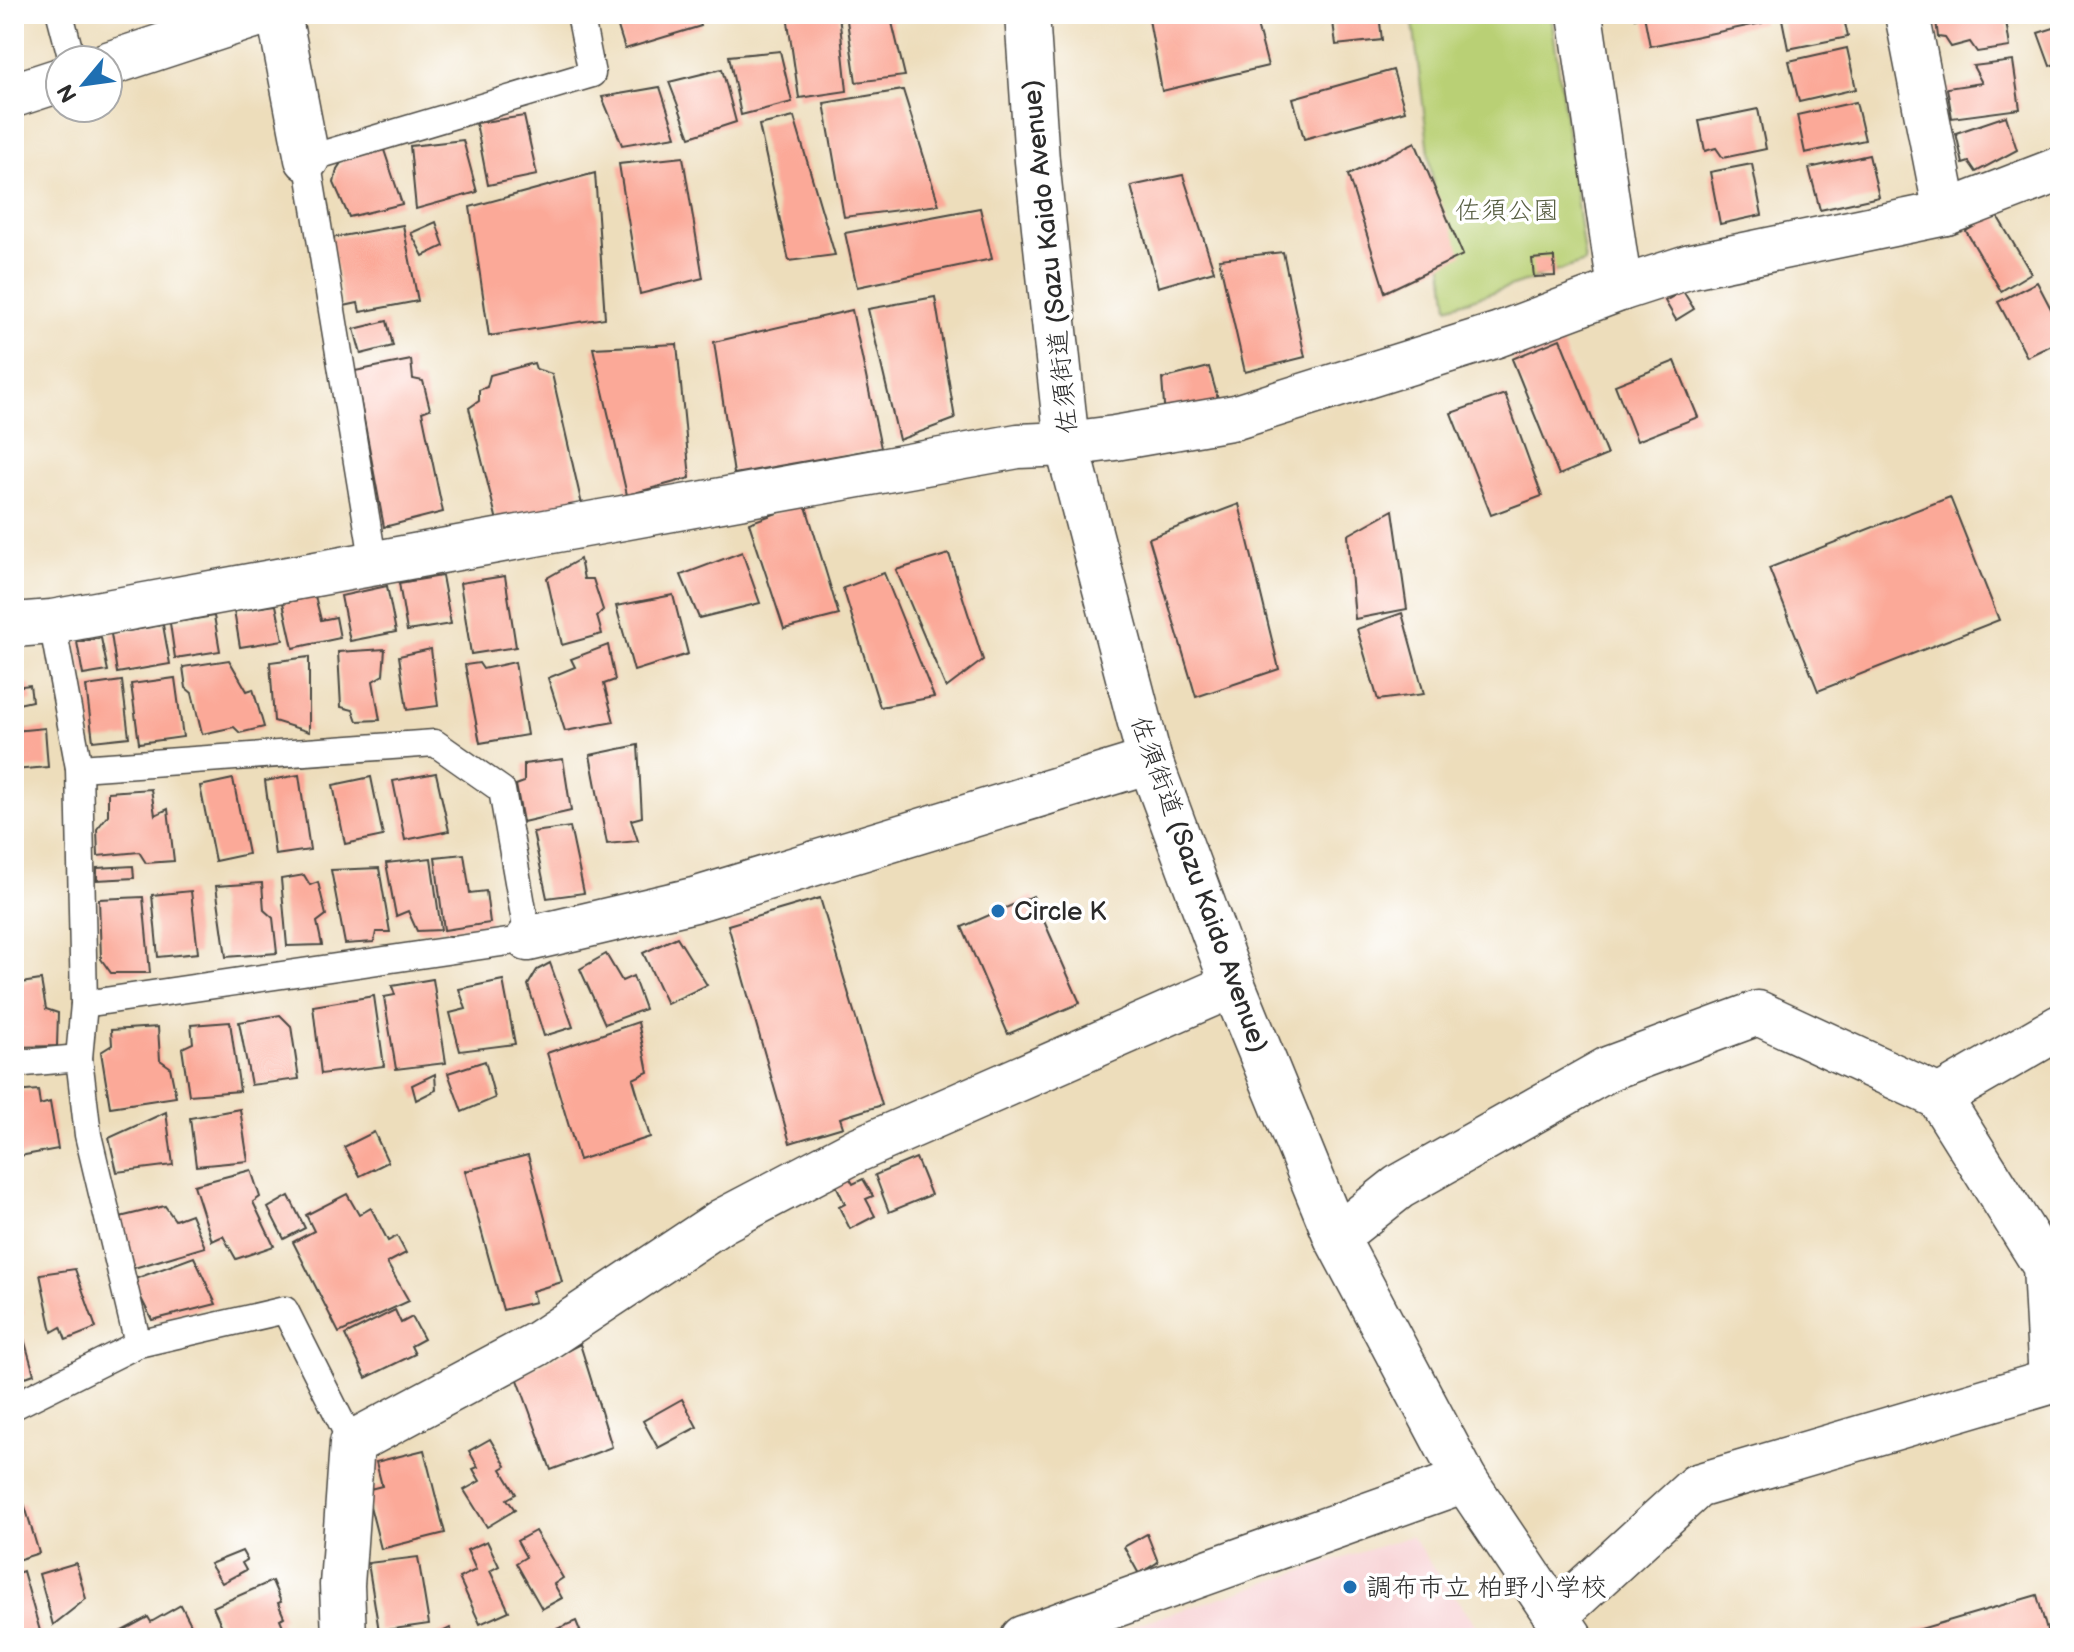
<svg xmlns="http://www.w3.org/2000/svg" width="2074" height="1652" font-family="'Balsamiq Sans','Klee One',sans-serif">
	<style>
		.built { fill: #f7cfd1 }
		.green { fill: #b9d074; stroke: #727e50; stroke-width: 2 }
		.building { fill: #fba998 }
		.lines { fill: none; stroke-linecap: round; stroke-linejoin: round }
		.service-casing { stroke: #484641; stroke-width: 29 }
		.minor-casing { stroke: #484641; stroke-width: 47 }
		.tertiary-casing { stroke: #484641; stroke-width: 47 }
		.service { stroke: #fff; stroke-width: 26 }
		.minor { stroke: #fff; stroke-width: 44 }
		.tertiary { stroke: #fff; stroke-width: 44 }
		.poi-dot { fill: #1f6fb2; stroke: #fff; stroke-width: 3 }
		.labels { text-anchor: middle; stroke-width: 7; stroke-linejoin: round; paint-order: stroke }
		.park-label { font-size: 26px; fill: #565d41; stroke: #fff }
		.street-label { font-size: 26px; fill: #2b2b2b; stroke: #fff }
		.poi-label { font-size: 26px; fill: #2b2b2b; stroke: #fff; text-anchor: start }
	</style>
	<rect width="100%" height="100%" fill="#fff"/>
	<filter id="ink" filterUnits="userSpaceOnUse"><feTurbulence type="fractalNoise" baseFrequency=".0125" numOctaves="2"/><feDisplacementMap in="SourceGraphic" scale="16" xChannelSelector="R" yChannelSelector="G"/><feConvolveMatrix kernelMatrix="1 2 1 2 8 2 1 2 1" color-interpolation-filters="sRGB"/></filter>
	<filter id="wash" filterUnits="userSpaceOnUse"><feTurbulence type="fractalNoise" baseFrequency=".006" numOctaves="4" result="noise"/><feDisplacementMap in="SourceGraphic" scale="32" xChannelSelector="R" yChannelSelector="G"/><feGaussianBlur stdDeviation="1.8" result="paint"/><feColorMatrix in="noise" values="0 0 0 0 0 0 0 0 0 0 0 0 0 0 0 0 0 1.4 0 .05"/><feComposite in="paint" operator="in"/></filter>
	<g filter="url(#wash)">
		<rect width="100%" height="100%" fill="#edddbb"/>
		<!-- built -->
		<polygon class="built" points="1411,1536 1485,1638 1094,1638"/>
		<!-- green -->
		<polygon class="green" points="1412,14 1551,14 1585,262 1448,307"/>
		<g id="blocks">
			<!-- building -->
			<g class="building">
				<polygon points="614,14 697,14 701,26 625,49"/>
				<polygon points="839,14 847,91 799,98 787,15"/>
				<polygon points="846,14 890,14 905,76 856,82"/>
				<polygon points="1148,14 1254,14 1268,66 1162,91"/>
				<polygon points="1332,14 1379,14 1382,40 1336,45"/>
				<polygon points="1634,14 1761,14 1762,23 1650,46 1644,15 1635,18"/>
				<polygon points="1781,14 1843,14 1848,37 1788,49"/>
				<polygon points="1976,14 2005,14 2010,47 1977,52 1970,42 1951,47 1945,38 1938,37 1936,20"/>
				<polygon points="2060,26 2060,62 2050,66 2038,33"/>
				<polygon points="1847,48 1856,89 1799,102 1789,61"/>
				<polygon points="780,51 792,102 741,115 729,56"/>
				<polygon points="2013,61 2020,109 1952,118 1947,88 1982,83 1973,66"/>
				<polygon points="722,69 736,122 690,137 669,82"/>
				<polygon points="1393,70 1405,111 1304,139 1293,98"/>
				<polygon points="660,87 676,136 622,145 602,97"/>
				<polygon points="903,90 939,205 844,217 824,103"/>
				<polygon points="1856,102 1865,140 1805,153 1797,115"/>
				<polygon points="1758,109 1766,149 1723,158 1716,148 1705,151 1699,121"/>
				<polygon points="524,116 537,175 488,185 476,123"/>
				<polygon points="2006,116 2017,150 1976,172 1969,162 1963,164 1956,133"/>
				<polygon points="794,117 835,255 789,261 759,125"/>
				<polygon points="463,140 477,192 416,209 410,146"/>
				<polygon points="1415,142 1463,255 1385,292 1348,175"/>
				<polygon points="383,147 402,204 349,217 334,183 337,169 343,160"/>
				<polygon points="1869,155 1879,197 1820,210 1809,168"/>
				<polygon points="683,157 703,278 640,294 619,164"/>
				<polygon points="1752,164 1762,215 1720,224 1710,172"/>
				<polygon points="595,173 605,318 489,336 470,207"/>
				<polygon points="1183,175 1214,271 1158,287 1131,186"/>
				<polygon points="980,208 992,259 857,287 845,233"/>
				<polygon points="1996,214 2031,273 2001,291 1966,231"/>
				<polygon points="436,222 444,246 423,256 411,233"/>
				<polygon points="403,225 418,301 360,312 358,303 344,306 331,238"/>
				<polygon points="1283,252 1305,357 1245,372 1219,259"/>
				<polygon points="1554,257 1555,276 1534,277 1532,259"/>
				<polygon points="2037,282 2060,326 2060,341 2027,357 1998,302"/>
				<polygon points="1683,291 1694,309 1676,320 1665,301"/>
				<polygon points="935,297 955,419 899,440 868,309"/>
				<polygon points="852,310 881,448 734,474 714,342"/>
				<polygon points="387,321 393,346 361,354 354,329"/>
				<polygon points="1560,339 1607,455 1559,475 1512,359"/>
				<polygon points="677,344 690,478 627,495 593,348"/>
				<polygon points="411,360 413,379 423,381 430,409 422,412 443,512 384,527 355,371"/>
				<polygon points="1675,361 1698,417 1637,441 1615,385"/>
				<polygon points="534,363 536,369 552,374 582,505 497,521 469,408 479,401 479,390 487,387 490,375"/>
				<polygon points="1209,367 1219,402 1165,418 1162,379"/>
				<polygon points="1505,394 1542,496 1491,515 1451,413"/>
				<polygon points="1950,497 1999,620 1818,691 1769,568"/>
				<polygon points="805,503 839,615 784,629 749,523"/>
				<polygon points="1239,504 1279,669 1196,697 1149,538"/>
				<polygon points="1393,510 1407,609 1355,619 1348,535"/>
				<polygon points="742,552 760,603 699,618 681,575"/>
				<polygon points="949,554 983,660 946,688 896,570"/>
				<polygon points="580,559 584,579 593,579 603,610 597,616 602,634 562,645 547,578"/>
				<polygon points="884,573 934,697 880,707 843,588"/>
				<polygon points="442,576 451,624 407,631 399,583"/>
				<polygon points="505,576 516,647 471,654 460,583"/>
				<polygon points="387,586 396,632 350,641 341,596"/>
				<polygon points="673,595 688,654 634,671 616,606"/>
				<polygon points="315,596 321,620 336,617 340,638 293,648 283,603"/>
				<polygon points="276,605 283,640 240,647 234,611"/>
				<polygon points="1402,613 1424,694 1378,700 1357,629"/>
				<polygon points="214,616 220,651 175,658 170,623"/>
				<polygon points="163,625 170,664 117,673 111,634"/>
				<polygon points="101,638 108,671 83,675 77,642"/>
				<polygon points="608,645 615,680 604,684 614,722 565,731 548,678 575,667 571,659"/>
				<polygon points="385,649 383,675 373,681 380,720 357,721 353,710 341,707 338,652"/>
				<polygon points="431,649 438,706 407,710 399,656"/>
				<polygon points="309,657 309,732 274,721 270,662"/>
				<polygon points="229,660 247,691 253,689 264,727 240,733 234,727 202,734 192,693 186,688 183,667"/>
				<polygon points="515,662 527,735 480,743 465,665 479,663 483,669"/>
				<polygon points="175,678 183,737 139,743 131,684"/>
				<polygon points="122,681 129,737 93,741 86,686"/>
				<polygon points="30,685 32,701 14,705 14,687"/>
				<polygon points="45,728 48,767 14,770 14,731"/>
				<polygon points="638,745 642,817 631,820 638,841 607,844 590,755"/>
				<polygon points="563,759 571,811 523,822 516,785 524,782 524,764"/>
				<polygon points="436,773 449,831 405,840 393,781"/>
				<polygon points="299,775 310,850 275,855 265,781"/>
				<polygon points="371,777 383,836 345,844 333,785"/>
				<polygon points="233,779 248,854 215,861 200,786"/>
				<polygon points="151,789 155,815 168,809 174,861 146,863 139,852 98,856 97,829 108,815 108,792"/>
				<polygon points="14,794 19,794 18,852 14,852"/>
				<polygon points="570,827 584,893 547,898 533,832"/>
				<polygon points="464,854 470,893 486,891 490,923 444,930 435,857"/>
				<polygon points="431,858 441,930 417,931 408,911 396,916 386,863"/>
				<polygon points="133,866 134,878 97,880 97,868"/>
				<polygon points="379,868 390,932 376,932 374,942 345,944 331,870"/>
				<polygon points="304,875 310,885 318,882 326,915 317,922 322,945 287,946 281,879"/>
				<polygon points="262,883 264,910 273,918 277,953 226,957 216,886"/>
				<polygon points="191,891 198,953 158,957 152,895"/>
				<polygon points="1033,896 1080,1003 1008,1034 962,927"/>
				<polygon points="143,897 150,973 111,973 101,959 99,899"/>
				<polygon points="820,898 882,1105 840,1118 843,1127 790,1143 728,925"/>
				<polygon points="677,937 707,985 667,1004 643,953"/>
				<polygon points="606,954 622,981 633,976 645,1009 605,1024 580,969"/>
				<polygon points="550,963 573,1027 544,1036 528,985 537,970"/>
				<polygon points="433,979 446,1063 396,1069 384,997 395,995 392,986"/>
				<polygon points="41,980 46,1009 58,1013 57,1046 14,1047 14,984"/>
				<polygon points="503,980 515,1044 460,1051 450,1013 466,1009 459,989"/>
				<polygon points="374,996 384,1066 321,1074 313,1006"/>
				<polygon points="280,1015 291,1026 299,1079 251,1085 239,1022"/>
				<polygon points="230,1022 240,1091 189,1095 182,1048 193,1043 191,1025"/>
				<polygon points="638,1022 648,1072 633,1079 650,1137 579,1160 547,1053"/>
				<polygon points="158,1027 160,1060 170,1067 176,1097 110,1107 101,1052 112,1045 111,1030"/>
				<polygon points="485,1061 495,1098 462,1112 448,1073"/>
				<polygon points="435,1074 436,1090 416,1100 412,1085"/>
				<polygon points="38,1090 40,1105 50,1102 58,1149 14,1157 14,1092"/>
				<polygon points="240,1109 248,1161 196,1166 190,1118"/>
				<polygon points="166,1112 173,1165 117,1172 109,1138"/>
				<polygon points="374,1132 388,1162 360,1176 344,1147"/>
				<polygon points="528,1155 562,1282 532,1291 535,1302 503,1310 465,1171"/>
				<polygon points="916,1158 931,1195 889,1212 875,1175"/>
				<polygon points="251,1170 260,1197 253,1202 274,1246 236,1259 223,1236 212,1241 194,1185"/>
				<polygon points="848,1175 853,1184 863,1179 873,1196 866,1199 875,1216 850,1229 839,1207 845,1204 835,1183"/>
				<polygon points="347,1194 359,1215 371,1208 388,1241 397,1236 406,1253 387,1263 409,1301 339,1333 293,1242 314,1231 306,1215"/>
				<polygon points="289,1196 305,1228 284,1239 268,1208"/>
				<polygon points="165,1206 175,1220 191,1214 205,1247 134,1268 116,1218"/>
				<polygon points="194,1257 216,1304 152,1320 132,1280"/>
				<polygon points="75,1269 96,1328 66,1340 61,1327 52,1332 40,1274"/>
				<polygon points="14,1284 24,1314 14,1318"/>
				<polygon points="395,1310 401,1323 412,1317 424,1339 411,1346 415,1354 366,1378 345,1335"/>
				<polygon points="21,1328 34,1374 14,1381 14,1330"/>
				<polygon points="580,1344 612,1447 551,1470 517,1377"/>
				<polygon points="682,1399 697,1427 658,1448 643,1421"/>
				<polygon points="490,1439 506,1466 501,1469 516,1494 507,1499 515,1510 487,1527 464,1490 480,1481 473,1469 478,1467 469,1451"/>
				<polygon points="424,1450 445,1533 381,1549 366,1490 382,1486 376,1462"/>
				<polygon points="24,1503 39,1553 14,1561 14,1506"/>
				<polygon points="535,1531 563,1578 554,1584 562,1598 542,1609 516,1563 526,1557 517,1541"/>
				<polygon points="1147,1534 1158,1562 1139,1574 1124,1547"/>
				<polygon points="487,1541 499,1566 490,1571 509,1611 480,1624 459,1578 476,1570 467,1550"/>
				<polygon points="242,1551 247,1560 242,1563 246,1570 222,1583 210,1564"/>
				<polygon points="418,1557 429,1624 379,1631 368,1563"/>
				<polygon points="76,1563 86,1599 53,1625 39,1574"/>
				<polygon points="23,1571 42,1638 14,1638 14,1574"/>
				<polygon points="272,1581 281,1602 278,1603 284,1617 280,1619 285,1631 277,1635 279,1638 227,1638 213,1607"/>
				<polygon points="2037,1595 2049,1638 1893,1638 1893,1637"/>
				<polygon points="181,1605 198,1638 109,1638 148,1617 151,1622"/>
				<polygon points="576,1621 583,1638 535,1638"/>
				<polygon points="450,1628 455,1638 430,1638"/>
			</g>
		</g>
	</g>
	<g filter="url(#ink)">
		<use href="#blocks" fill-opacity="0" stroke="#484641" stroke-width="2"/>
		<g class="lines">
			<defs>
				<g id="service">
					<polyline points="60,14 72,60"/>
					<polyline points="374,565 307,159 592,74 580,14"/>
					<polyline points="52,622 79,768 84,1004 79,1058 88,1135 138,1344"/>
					<polyline points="79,768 435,743 502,790 528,939 84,1004"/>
					<polyline points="14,1064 79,1058"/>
					<polyline points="14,1406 138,1344 285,1310 352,1443"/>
				</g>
				<g id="minor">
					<polyline points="279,14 307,159"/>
					<polyline points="1580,14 1620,289"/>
					<polyline points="1907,14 1946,213"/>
					<polyline points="108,64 260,14"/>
					<polyline points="14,95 60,80"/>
					<path d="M14 625 52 622C374 565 696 503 1018 446L1067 444 1115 438 1236 417 1497 335 1620 289 1691 266 1946 213 2060 169"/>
					<polyline points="528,939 694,900 1150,761"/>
					<polyline points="1939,1097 2045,1266 2051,1382"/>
					<polyline points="1336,1237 1399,1187 1610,1068 1758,1013 1939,1097 2060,1027"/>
					<polyline points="1555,1616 1697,1486 2060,1379"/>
					<polyline points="344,1638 342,1585 352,1443 537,1344 722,1221 857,1150 1233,985"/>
					<polyline points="1023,1638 1465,1480"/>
				</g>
				<polyline id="tertiary" points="1027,14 1037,161 1067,444 1150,761 1233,985 1336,1237 1465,1480 1571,1638"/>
			</defs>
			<!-- service casing -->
			<use href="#service" class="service-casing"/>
			<!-- minor casing -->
			<use href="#minor" class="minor-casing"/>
			<!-- tertiary casing -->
			<use href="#tertiary" class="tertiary-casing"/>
			<!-- service -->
			<use href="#service" class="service"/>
			<!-- minor -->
			<use href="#minor" class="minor"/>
			<!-- tertiary -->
			<use href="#tertiary" class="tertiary"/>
		</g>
	</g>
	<!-- markers -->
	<g class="poi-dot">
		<circle cx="998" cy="911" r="8"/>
		<circle cx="1350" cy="1587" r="8"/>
	</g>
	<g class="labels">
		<!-- park labels -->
		<g class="park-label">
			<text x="1507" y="219">佐須公園</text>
		</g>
		<!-- street labels -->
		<g class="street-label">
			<text transform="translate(1049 257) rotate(-96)" y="9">佐須街道 (Sazu Kaido Avenue)</text>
			<text transform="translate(1200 884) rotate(70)" y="9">佐須街道 (Sazu Kaido Avenue)</text>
		</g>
		<!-- poi labels -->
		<g class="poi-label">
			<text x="1014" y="920">Circle K</text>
			<text x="1366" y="1596">調布市立 柏野小学校</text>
		</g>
	</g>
	<!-- margin -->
	<rect width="2074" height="1652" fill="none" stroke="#fff" stroke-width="48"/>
	<!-- north arrow -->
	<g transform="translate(84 84) rotate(241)"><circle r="38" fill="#ffffff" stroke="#aaaaaa" stroke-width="2"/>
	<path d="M0-6L14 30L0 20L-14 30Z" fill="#1f6fb2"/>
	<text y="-12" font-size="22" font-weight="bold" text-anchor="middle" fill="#2b2b2b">N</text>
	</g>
</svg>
